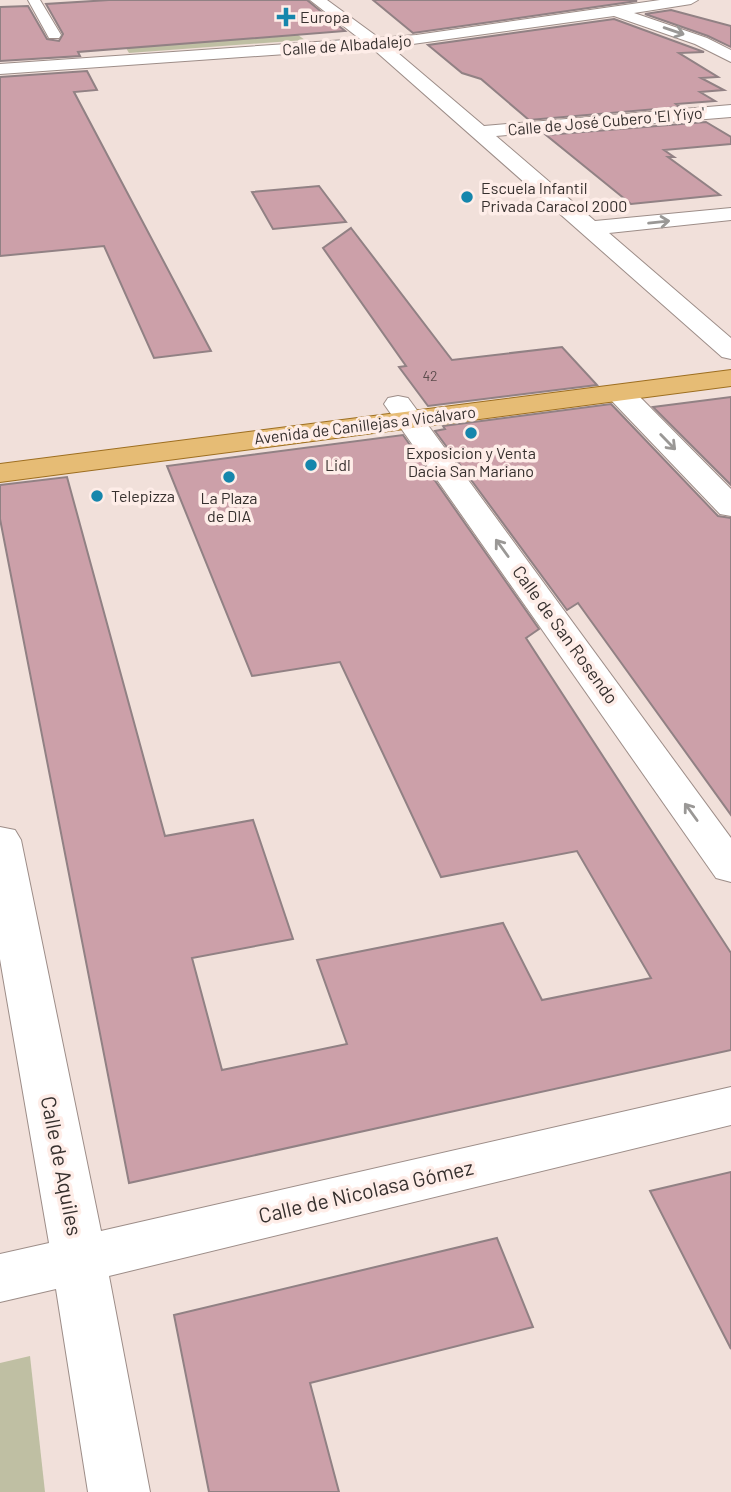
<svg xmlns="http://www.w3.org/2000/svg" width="731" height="1492" font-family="Barlow,sans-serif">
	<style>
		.green { fill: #bfbfa3 }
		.building { fill: #cca0a9; stroke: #918184; stroke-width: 2 }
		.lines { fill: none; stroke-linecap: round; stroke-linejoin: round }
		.pedestrian-casing { stroke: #9d8d88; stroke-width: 2 }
		.minor-casing { stroke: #9d8d88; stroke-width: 2 }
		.primary-casing { stroke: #9d6e20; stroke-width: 2 }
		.pedestrian { fill: #fff; fill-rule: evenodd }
		.minor { fill: #fff; fill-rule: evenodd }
		.primary { fill: #e6bc75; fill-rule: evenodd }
		.oneway { stroke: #9a9896 }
		.poi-dot { fill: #1586ac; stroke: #feede8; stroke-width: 2.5 }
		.labels { text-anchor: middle; stroke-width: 7; stroke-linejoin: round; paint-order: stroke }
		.number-label { font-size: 14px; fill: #5c4c4d }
		.far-poi-label { font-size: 16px; fill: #36302e; stroke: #feede8; text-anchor: start }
		.far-street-label { font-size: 16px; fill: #36302e; stroke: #feede8 }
		.street-label { font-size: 18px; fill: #36302e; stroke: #feede8 }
		.near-street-label { font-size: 21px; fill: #36302e; stroke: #feede8 }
	</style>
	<rect width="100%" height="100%" fill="#f1e0da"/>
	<!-- green -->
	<g class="green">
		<polygon points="240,30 250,39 298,35 305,40 129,53 126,48 220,41"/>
		<polygon points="30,1356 45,1492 0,1492 0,1363"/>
	</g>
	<!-- building -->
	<g class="building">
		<polygon points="109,0 307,0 345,31 78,52 80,56 0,61 0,7 28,6 47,39 59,41 63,34 46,4"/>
		<polygon points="373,0 634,0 637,1 413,33"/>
		<polygon points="671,10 731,26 731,47 708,36 645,14"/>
		<polygon points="614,19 704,52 679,53 718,77 701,78 724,90 700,92 715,101 676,104 680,107 529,120 481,79 462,73 428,45"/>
		<polygon points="87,71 97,90 74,92 211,351 154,358 104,246 0,256 0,77"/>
		<polygon points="706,122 731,137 731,144 664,150 674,157 668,157 720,195 631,204 546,135"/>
		<polygon points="319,186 346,222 273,229 252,192"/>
		<polygon points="351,228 452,360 562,347 597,385 428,406 399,367 406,366 323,248"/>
		<polygon points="731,397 731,485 653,407"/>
		<polygon points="611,404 718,516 731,518 731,815 578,603 567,610 435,431 445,429 443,426"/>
		<polygon points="403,435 539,629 526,638 731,953 731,1050 129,1183 0,519 0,485 67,477 165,836 253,820 293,939 192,958 222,1070 347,1044 317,960 503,923 542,1000 651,978 577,851 441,877 340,662 252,676 167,466"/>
		<polygon points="731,1172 731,1349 650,1191"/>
		<polygon points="497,1238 533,1327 310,1383 339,1492 209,1492 174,1315"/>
	</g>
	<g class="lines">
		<defs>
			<polygon id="pedestrian" points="28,0 40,0 61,35 59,38 49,38"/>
			<g id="minor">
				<polygon points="310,0 327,0 379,38 416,35 660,0 698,0 691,4 634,13 707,38 731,50 731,62 695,44 614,16 391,47 484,126 731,105 731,117 496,136 595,221 731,208 731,220 609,233 731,338 731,359 722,357 372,48 0,74 0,64 360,39"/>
				<polygon points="620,385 630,387 731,489 731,516 720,514 610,399 606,393 610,387"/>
				<polygon points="398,396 408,398 731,838 731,882 716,878 384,404 388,398"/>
				<polygon points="0,827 15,830 21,840 101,1231 731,1087 731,1125 109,1276 150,1492 88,1492 56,1289 0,1302 0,1254 49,1243 0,959"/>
			</g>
			<polygon id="primary" points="731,370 731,386 0,482 0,464"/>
		</defs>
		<!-- pedestrian casing -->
		<use href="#pedestrian" class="pedestrian-casing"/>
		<!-- minor casing -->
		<use href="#minor" class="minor-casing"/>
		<!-- primary casing -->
		<use href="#primary" class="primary-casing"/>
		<!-- pedestrian -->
		<use href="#pedestrian" class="pedestrian"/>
		<!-- minor -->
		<use href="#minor" class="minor"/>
		<!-- primary -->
		<use href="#primary" class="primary"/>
	</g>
	<!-- one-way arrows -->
	<defs><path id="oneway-shaft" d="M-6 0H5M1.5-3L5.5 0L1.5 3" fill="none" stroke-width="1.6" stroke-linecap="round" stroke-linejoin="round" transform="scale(1.75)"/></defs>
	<g class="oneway">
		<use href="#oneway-shaft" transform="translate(674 31) rotate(19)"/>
		<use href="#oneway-shaft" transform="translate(659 222) rotate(-6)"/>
		<use href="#oneway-shaft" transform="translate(668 442) rotate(46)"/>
		<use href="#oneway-shaft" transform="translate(502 548) rotate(-126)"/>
		<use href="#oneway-shaft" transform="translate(691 812) rotate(-126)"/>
	</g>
	<!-- markers -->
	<g class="poi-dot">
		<path d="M282.5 6.5h7v7h7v7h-7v7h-7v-7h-7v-7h7z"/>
		<circle cx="467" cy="197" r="7"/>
		<circle cx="471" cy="433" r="7"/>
		<circle cx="311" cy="465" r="7"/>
		<circle cx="229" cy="477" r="7"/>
		<circle cx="97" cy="496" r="7"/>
	</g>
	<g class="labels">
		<!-- number labels -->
		<g class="number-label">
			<text x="430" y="381">42</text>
		</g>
		<!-- far-poi labels -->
		<g class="far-poi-label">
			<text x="300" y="23">Europa</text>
			<text x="481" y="194">Escuela Infantil<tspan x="481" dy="18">Privada Caracol 2000</tspan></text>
			<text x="471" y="459" text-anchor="middle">Exposicion y Venta<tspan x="471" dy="18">Dacia San Mariano</tspan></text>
			<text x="325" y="471">Lidl</text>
			<text x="111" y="502">Telepizza</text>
			<text x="229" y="504" text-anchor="middle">La Plaza<tspan x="229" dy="18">de DIA</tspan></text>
		</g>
		<!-- far-street labels -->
		<g class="far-street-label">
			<text transform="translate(347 45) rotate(-4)" y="6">Calle de Albadalejo</text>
			<text transform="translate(606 121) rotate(-5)" y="6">Calle de José Cubero 'El Yiyo'</text>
			<text transform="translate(365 425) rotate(-7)" y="6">Avenida de Canillejas a Vicálvaro</text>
		</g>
		<!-- street labels -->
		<g class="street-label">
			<text transform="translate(565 635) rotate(54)" y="6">Calle de San Rosendo</text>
		</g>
		<!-- near-street labels -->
		<g class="near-street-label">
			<text transform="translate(61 1166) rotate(79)" y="7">Calle de Aquiles</text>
			<text transform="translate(366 1192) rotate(-13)" y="7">Calle de Nicolasa Gómez</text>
		</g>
	</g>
</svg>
